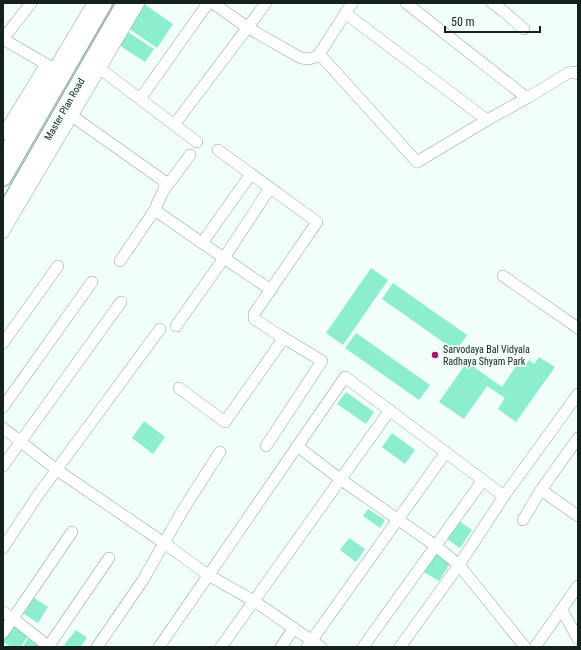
<svg xmlns="http://www.w3.org/2000/svg" width="581" height="650" font-family="'Roboto Condensed',sans-serif">
	<style>
		.building { fill: #8cedcf }
		.lines { fill: none; stroke-linecap: round; stroke-linejoin: round }
		.street-casing { stroke: #89a89d; stroke-width: 12 }
		.secondary-casing { stroke: #89a89d; stroke-width: 18 }
		.street { stroke: #fff; stroke-width: 11 }
		.secondary { stroke: #fff; stroke-width: 16 }
		.poi-dot { fill: #a11a67; stroke: #f1fef9; stroke-width: 1.5 }
		.labels { text-anchor: middle; stroke-width: 3.5; stroke-linejoin: round; paint-order: stroke }
		.street-label { font-size: 10px; fill: #15211d; stroke: #f1fef9 }
		.poi-label { font-size: 10px; fill: #15211d; stroke: #f1fef9; text-anchor: start }
	</style>
	<rect width="100%" height="100%" fill="#f1fef9"/>
	<!-- building -->
	<g class="building">
		<polygon points="144,4 173,24 157,48 128,28"/>
		<polygon points="128,32 154,49 145,62 119,45"/>
		<polygon points="371,268 388,280 343,345 326,333"/>
		<polygon points="393,283 467,335 456,351 382,299"/>
		<polygon points="356,333 430,385 419,400 345,348"/>
		<polygon points="539,357 555,367 516,422 498,409 505,398 487,386 464,419 439,402 467,362 502,387 520,360 526,364 529,360 534,364"/>
		<polygon points="346,392 374,412 366,424 337,404"/>
		<polygon points="144,421 165,437 153,454 132,438"/>
		<polygon points="392,433 415,450 405,464 382,447"/>
		<polygon points="368,509 385,520 380,528 363,516"/>
		<polygon points="456,519 472,530 460,548 444,537"/>
		<polygon points="349,538 365,549 356,562 340,550"/>
		<polygon points="437,551 452,560 439,581 424,572"/>
		<polygon points="34,598 48,607 38,623 24,614"/>
		<polygon points="13,625 29,634 21,647 11,647 3,642"/>
		<polygon points="76,630 87,638 80,647 67,647 64,645"/>
		<polygon points="29,636 44,647 23,647"/>
	</g>
	<g class="lines">
		<defs>
			<g id="street">
				<polyline points="213,3 248,28 301,58 309,59 318,56 322,57 417,162 487,120 527,98 568,73 576,72 578,74"/>
				<polyline points="406,3 527,98"/>
				<polyline points="492,3 502,10 524,29"/>
				<polyline points="345,13 487,120"/>
				<polyline points="3,39 51,67"/>
				<polyline points="3,39 31,3"/>
				<polyline points="318,56 352,3"/>
				<polyline points="99,68 197,142"/>
				<polyline points="140,99 208,3"/>
				<polyline points="72,116 164,181 164,190 157,204 156,211 224,258 270,188"/>
				<polyline points="174,125 266,3"/>
				<polyline points="3,134 46,64"/>
				<polyline points="3,154 93,3"/>
				<polyline points="164,190 190,155"/>
				<polyline points="3,233 139,3"/>
				<polyline points="202,243 251,174"/>
				<polyline points="120,261 156,208"/>
				<polyline points="503,276 578,328"/>
				<polyline points="176,326 224,258 271,290"/>
				<polyline points="3,343 58,266"/>
				<polyline points="179,388 225,422 281,342 279,335 254,319 254,314 317,222 218,150"/>
				<polyline points="3,407 92,282"/>
				<polyline points="3,428 57,470 164,543 208,575 254,601 321,647"/>
				<polyline points="266,446 322,361 279,335"/>
				<polyline points="297,446 340,479 436,546 459,565 525,647"/>
				<polyline points="3,466 121,302"/>
				<polyline points="541,490 578,516"/>
				<polyline points="523,520 541,490 578,438"/>
				<polyline points="3,548 38,495 160,329"/>
				<polyline points="562,610 578,639"/>
				<polyline points="3,612 14,619 49,647"/>
				<polyline points="3,633 72,532"/>
				<polyline points="48,647 109,558"/>
				<polyline points="97,647 143,580 184,508 220,452"/>
				<polyline points="159,647 345,377 504,496"/>
				<polyline points="221,647 390,410"/>
				<polyline points="281,647 294,628"/>
				<polyline points="307,647 446,452"/>
				<polyline points="363,647 483,480"/>
				<polyline points="400,647 459,565 504,496 578,394"/>
				<polyline points="535,647 578,586"/>
			</g>
			<g id="secondary">
				<polyline points="3,178 104,3"/>
				<polyline points="3,215 125,3"/>
			</g>
		</defs>
		<!-- street casing -->
		<use href="#street" class="street-casing"/>
		<!-- secondary casing -->
		<use href="#secondary" class="secondary-casing"/>
		<!-- street -->
		<use href="#street" class="street"/>
		<!-- secondary -->
		<use href="#secondary" class="secondary"/>
	</g>
	<!-- markers -->
	<circle class="poi-dot" cx="435" cy="355" r="4"/>
	<g class="labels">
		<!-- street labels -->
		<g class="street-label">
			<text transform="translate(64 109) rotate(-60)" y="4">Master Plan Road</text>
		</g>
		<!-- poi labels -->
		<g class="poi-label">
			<text x="443" y="353">Sarvodaya Bal Vidyala<tspan x="443" dy="12">Radhaya Shyam Park</tspan></text>
		</g>
	</g>
	<!-- border -->
	<rect width="581" height="650" fill="none" stroke="#15211d" stroke-width="8"/>
	<!-- scale -->
	<path d="M445 26v6h95v-6" fill="none" stroke="#15211d" stroke-width="2"/>
	<text x="451" y="26" font-size="12" fill="#15211d" stroke="#f1fef9" stroke-width="3" paint-order="stroke">50 m</text>
</svg>
